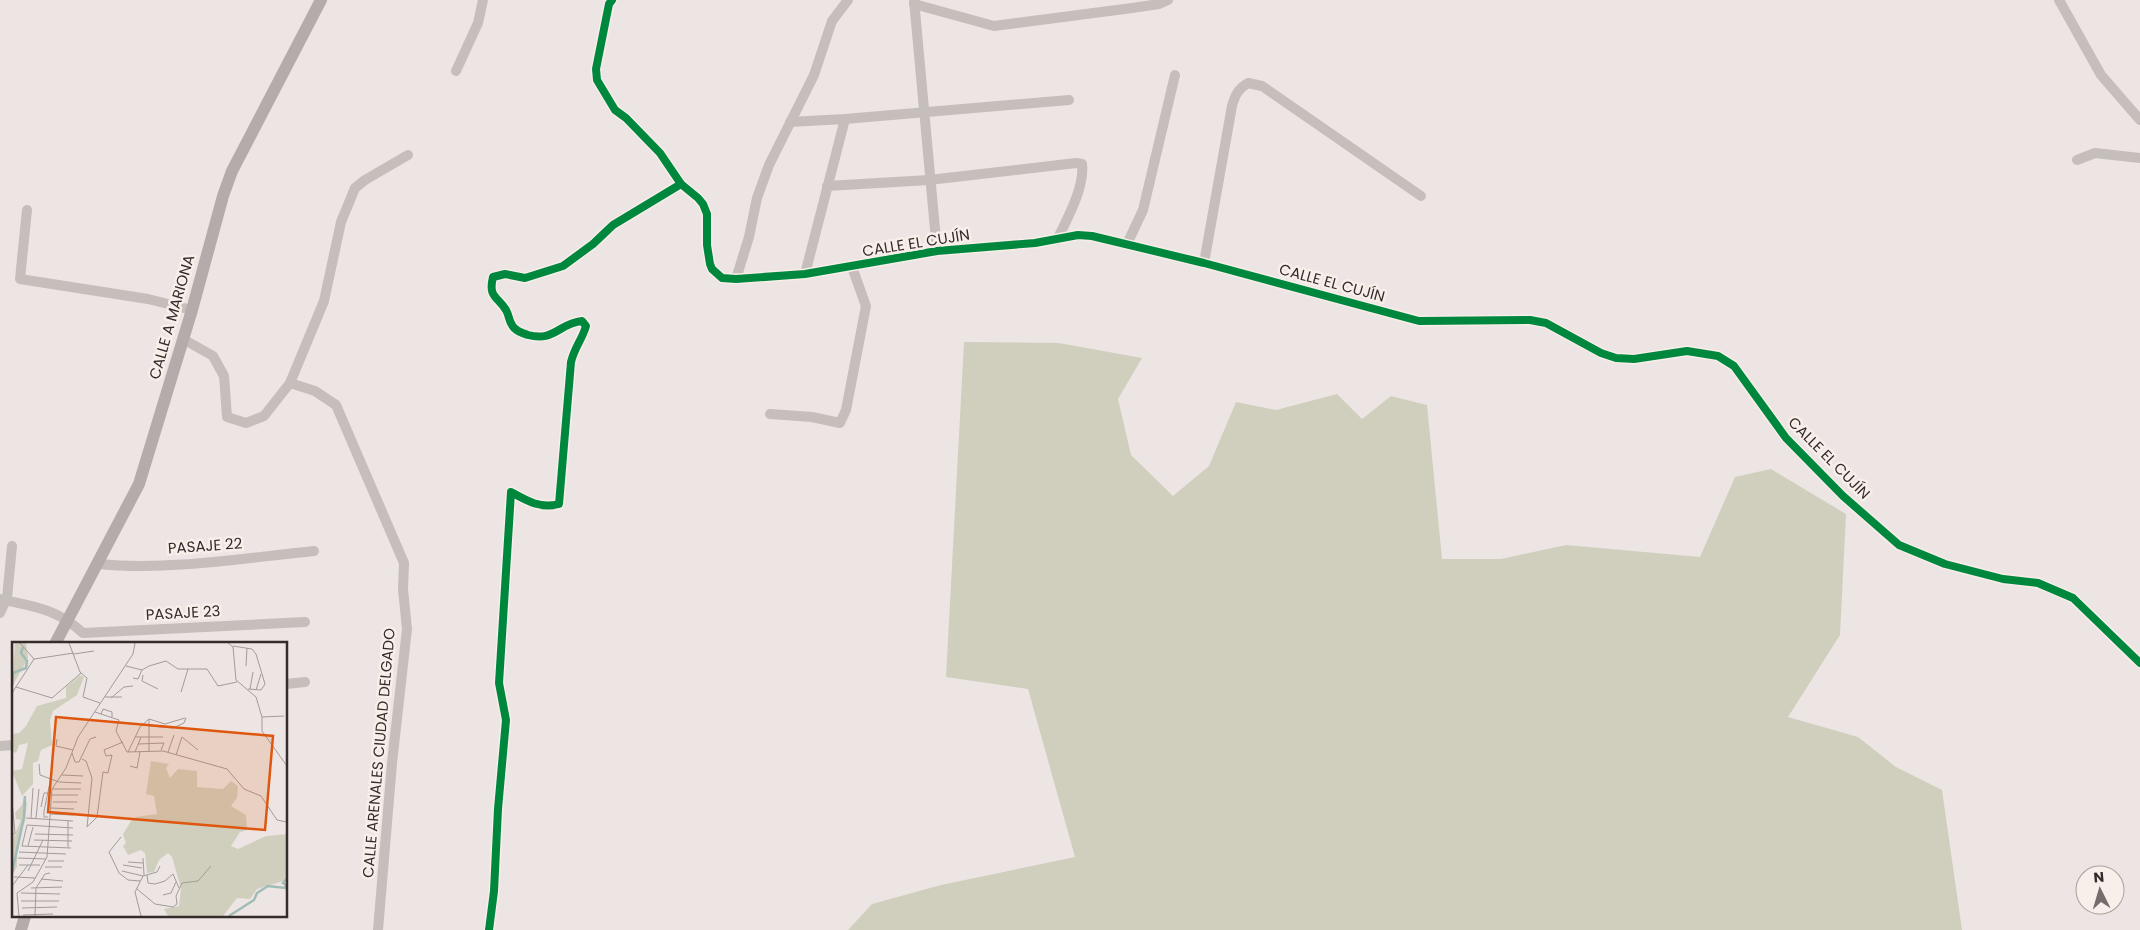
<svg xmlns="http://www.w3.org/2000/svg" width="2140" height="930" font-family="Poppins,sans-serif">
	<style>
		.green { fill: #d0cfbe }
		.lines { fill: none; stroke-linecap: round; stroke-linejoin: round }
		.minor { stroke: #c5bebb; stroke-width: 10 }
		.major { stroke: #b4acaa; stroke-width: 12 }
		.cycleway-casing { stroke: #f8efea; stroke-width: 11 }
		.cycleway { stroke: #00873e; stroke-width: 8 }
		.labels { text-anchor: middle; stroke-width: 5; stroke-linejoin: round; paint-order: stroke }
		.street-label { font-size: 15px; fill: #352b2a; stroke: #f8efea }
		.inset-river { fill: none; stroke: #a1bbb6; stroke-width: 2.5 }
		.inset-road { fill: none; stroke: #a39b99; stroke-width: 1 }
		.view { fill: #df570e; fill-opacity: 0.15; stroke: #df570e; stroke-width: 2.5 }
		.inset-edge { fill: none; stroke: #352b2a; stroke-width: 2.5 }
	</style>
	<rect width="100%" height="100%" fill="#ece5e3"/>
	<!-- green -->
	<polygon class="green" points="964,342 1059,343 1142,358 1118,399 1131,455 1173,496 1209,466 1236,402 1276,410 1337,394 1362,419 1391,396 1427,405 1442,559 1501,559 1566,545 1700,557 1735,477 1771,469 1846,514 1840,635 1788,717 1858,737 1896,767 1942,790 1962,930 848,930 872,904 941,885 1075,857 1028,689 946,677"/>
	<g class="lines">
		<!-- minor -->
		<g class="minor">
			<polyline points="612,0 609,4 596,69 597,80 615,110 626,118 660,153 681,184 698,198 703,204 707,214 707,245 710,264 712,269 722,278 736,279 805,274 937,251 1035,243 1078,235 1092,236 1204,263 1419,321 1530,320 1546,323 1601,353 1616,358 1634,359 1687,351 1718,356 1734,366 1786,438 1843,496 1899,545 1945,564 2003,579 2038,583 2073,598 2140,663"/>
			<polyline points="914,0 937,251"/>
			<polyline points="2059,0 2101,75 2140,120"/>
			<polyline points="914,4 994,26 1132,8 1159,4 1168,0"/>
			<polyline points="456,71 478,23 483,0"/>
			<polyline points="790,122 845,119 1069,100"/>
			<polyline points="2077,160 2095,153 2140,158"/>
			<path d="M827 186 929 180 1076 163 1082 164C1085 187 1067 219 1057 240"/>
			<polyline points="27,210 20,279 148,299 192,310"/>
			<polyline points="1127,244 1143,210 1175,75"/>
			<path d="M1204 263 1232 106C1235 95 1238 89 1248 83L1262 86 1421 196"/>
			<polyline points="805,274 845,119"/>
			<polyline points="736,279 749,237 757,198 769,165 814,75 832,21 848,0"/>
			<polyline points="183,339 213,356 224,376 227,417 246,423 264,416 290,383 324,301 341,222 355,188 365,180 408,155"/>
			<polyline points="290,383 315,391 336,405 404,563 403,589 407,629 392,763 378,930"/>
			<polyline points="770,414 812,417 840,423 846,410 866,306 852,267"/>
			<path d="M99 564C168 571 244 558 314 551"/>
			<path d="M0 599C35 607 55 608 83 633L305 622"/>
			<polyline points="0,613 7,598 12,546"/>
			<polyline points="286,684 305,682"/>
			<polyline points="0,746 14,745"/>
			<path d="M489 930 494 891 498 809 506 720 499 683 511 492C527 501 540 509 559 504L571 362C575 346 582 340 586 326L582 321C559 323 555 342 528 335 522 333 515 331 512 325 509 321 509 315 506 310 497 296 488 297 493 277L505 274 525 278 563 266 593 244 613 225 681 184"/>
		</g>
		<!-- major -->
		<g class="major">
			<polyline points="55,644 139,484 192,310 223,196 232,171 321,0"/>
			<polyline points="21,930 25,916"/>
		</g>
		<defs>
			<g id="cycleway">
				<polyline points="612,0 609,4 596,69 597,80 615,110 626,118 660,153 681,184 698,198 703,204 707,214 707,245 710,264 712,269 722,278 736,279 805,274 937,251 1035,243 1078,235 1092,236 1204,263 1419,321 1530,320 1546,323 1601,353 1616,358 1634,359 1687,351 1718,356 1734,366 1786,438 1843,496 1899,545 1945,564 2003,579 2038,583 2073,598 2140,663"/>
				<path d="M489 930 494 891 498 809 506 720 499 683 511 492C527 501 540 509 559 504L571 362C575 346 582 340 586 326L582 321C559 323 555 342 528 335 522 333 515 331 512 325 509 321 509 315 506 310 497 296 488 297 493 277L505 274 525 278 563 266 593 244 613 225 681 184"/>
			</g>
		</defs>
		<!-- cycleway casing -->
		<use href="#cycleway" class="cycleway-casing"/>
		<!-- cycleway -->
		<use href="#cycleway" class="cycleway"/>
	</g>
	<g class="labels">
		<!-- street labels -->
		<g class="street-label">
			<text transform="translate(916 243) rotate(-9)" y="5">CALLE EL CUJÍN</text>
			<text transform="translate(1332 283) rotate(15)" y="5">CALLE EL CUJÍN</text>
			<text transform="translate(172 317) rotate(-74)" y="5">CALLE A MARIONA</text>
			<text transform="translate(1829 458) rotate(45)" y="5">CALLE EL CUJÍN</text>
			<text transform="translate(205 546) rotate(-4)" y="5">PASAJE 22</text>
			<text transform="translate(183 613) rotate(-3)" y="5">PASAJE 23</text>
			<text transform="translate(379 753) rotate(-85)" y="5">CALLE ARENALES CIUDAD DELGADO</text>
		</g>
	</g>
	<!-- overview -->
	<g transform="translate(12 642)">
		<rect width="275" height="275" fill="#ece5e3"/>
		<path d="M3 1H14L16 16 0 45ZM68 33 72 35 65 53 41 69 38 78 40 103 29 108 26 119 21 121V142L10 154 0 129 10 127 16 101 7 103 4 111 0 109V92L7 91 14 84 25 64 54 56V45ZM139 119 157 122 154 126 158 136 166 127 185 129V145L211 147 219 139 226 144 225 156 219 164 234 173 235 188 228 190 219 204 226 207 254 194 275 192V233L271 239 245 247 238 257 225 256 211 274H156L152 267 167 264 169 246 160 215 156 211 147 218 142 230 135 231 133 211 129 208 116 213 111 204 114 201 111 192 119 179 124 175 145 172 142 154 134 152ZM12 154 15 161 13 179 5 201V225L0 233 1 196 9 178 4 177 3 171 10 163Z" fill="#d0cfbe"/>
		<path class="inset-river" d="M0 44 1 31 14 26 15 19 9 11 11 5M0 231 12 175 13 154M217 274 242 258 245 251 256 244 273 246 274 243 271 241 275 236"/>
		<path class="inset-road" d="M8 1 22 17M57 1 68 30 75 36 71 55 88 61M216 1 221 5 224 38 244 55 250 75V89L275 124M221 4 240 7 244 12 253 42 249 48 236 47M62 12 82 9M22 17 62 11M114 24 130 28M234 24 235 6M131 33 130 39 146 47M121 36 126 37 130 28 137 24 154 19 166 27H195L206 44 225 40M4 45 40 56 69 31M238 47 241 30M244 48 249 32M169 50 176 27M0 51 22 17M93 55H110M99 56 112 45 121 44M83 70 107 78 104 89 115 110 151 109 215 127 232 147 249 154 265 178 275 180M89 72 91 67 100 70V75M250 75 272 74M137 77 153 82 173 76M137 77V109M137 84 161 86 172 81 174 76M123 95H151M45 97 44 104 61 108M126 102 152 101 149 108M116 110 128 85 137 77M123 110 129 95M156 110 162 93M60 111 63 120H67L78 97 84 95M164 113 170 95 186 108M70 117 74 119 80 136 75 185 85 175 91 130 96 131 100 113 94 114 92 108 111 100M27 122 28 133 47 140 69 141M118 124 125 126 128 110M50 133 71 134M40 147H69M40 153H66M0 159 3 191 0 193M41 160H65M29 165 32 151H40M39 166 62 167M38 172 61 173M36 175H32V169L40 131M14 176 61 179M19 176 21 146M24 176 27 147M23 192 61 193M109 195 97 210 107 231 116 238 128 239M22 198 60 199M16 204 21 185M56 205V179M59 206 10 204 15 183 61 186M7 210 54 212M6 216 34 217M131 216 132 233M36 219H52M116 220 131 221M7 223H28M111 223 130 226M33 225H50M16 229 31 198M110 229 131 234M135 233 136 241 143 242 153 239 161 232 167 246M2 235 23 236M29 237 51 239M0 244 16 223M19 246 50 245M125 247 143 262 161 265 165 262 164 254 170 241 186 239 199 224M9 251 48 252M151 253 159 251 164 240M9 259H47M10 266 45 265M11 273 41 272M7 274 5 251 21 240 35 215 40 147 54 126 66 95 121 12 123 1M23 274 24 246 33 232 38 231M129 274 123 250 131 234 145 230 148 224"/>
		<path class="view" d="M44 75 261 94 253 188 36 170Z"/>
		<rect width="275" height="275" class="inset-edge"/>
	</g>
	<!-- north arrow -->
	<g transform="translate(2100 890) rotate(355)"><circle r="24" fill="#f8efea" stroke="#aaa19d"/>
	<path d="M0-4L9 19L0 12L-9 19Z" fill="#756c6b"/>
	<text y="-8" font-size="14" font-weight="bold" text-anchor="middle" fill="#352b2a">N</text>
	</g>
</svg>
